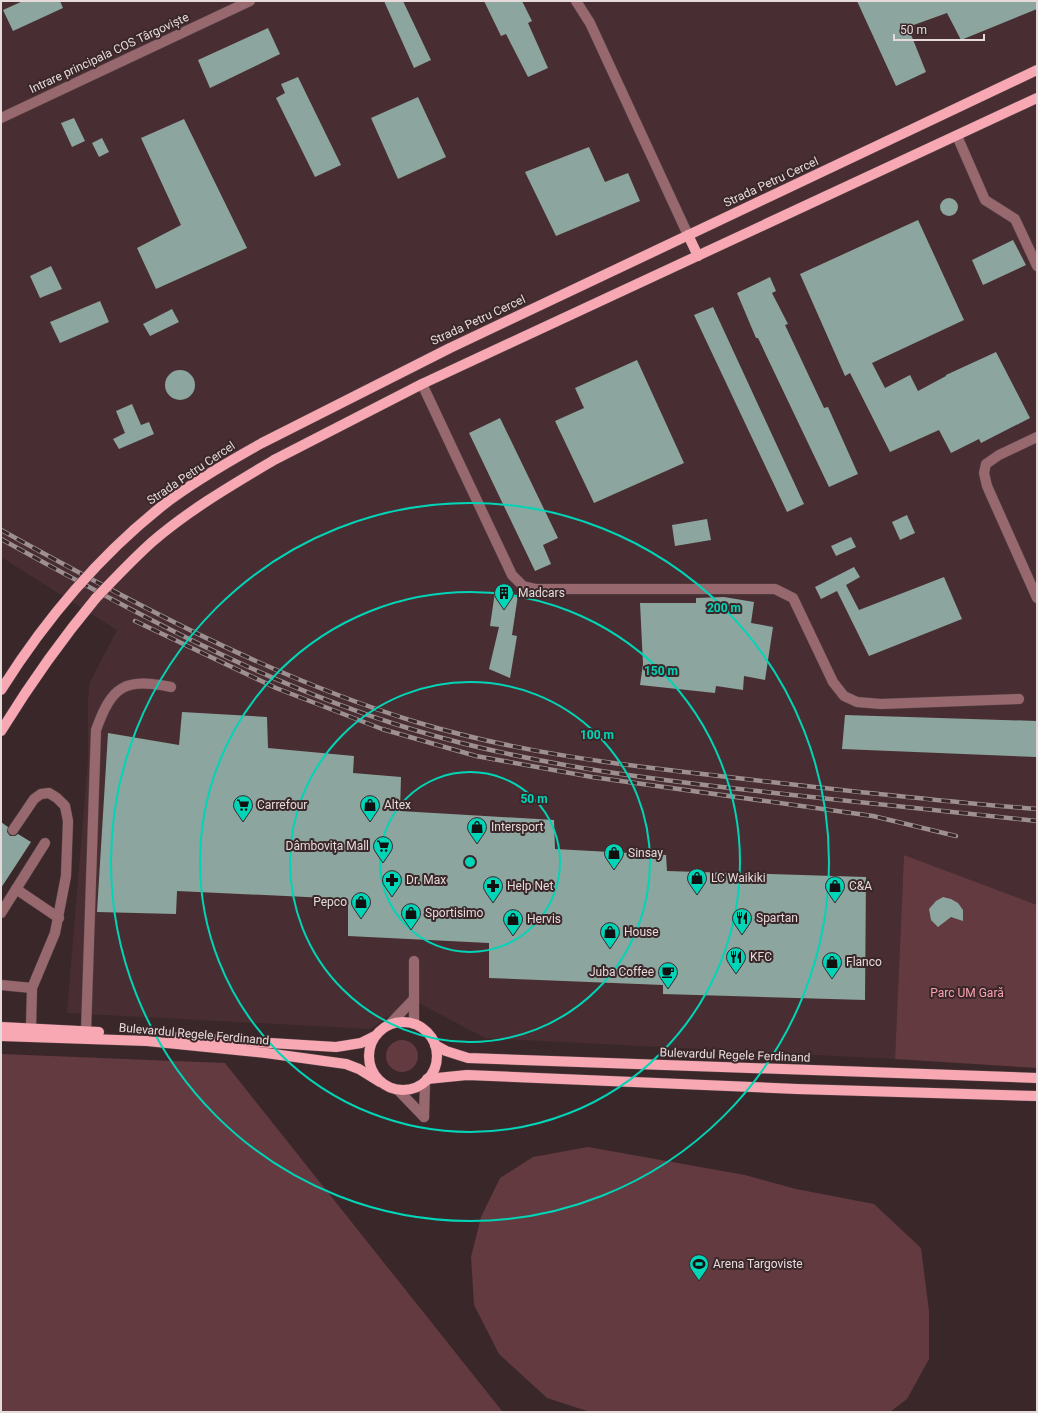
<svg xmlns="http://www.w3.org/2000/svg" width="1038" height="1413" font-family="Roboto,sans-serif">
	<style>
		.built { fill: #482e32 }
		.green { fill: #623a40 }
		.building { fill: #8ca59e }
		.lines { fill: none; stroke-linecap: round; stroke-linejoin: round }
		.minor-casing { stroke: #564446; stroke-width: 11 }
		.major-casing { stroke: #564446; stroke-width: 11 }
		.minor { stroke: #98686f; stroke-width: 10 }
		.major { stroke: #f7a8b3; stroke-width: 10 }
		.rail-casing { stroke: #9e8f91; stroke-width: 4.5 }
		.rail { stroke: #3a272a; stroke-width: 3; stroke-dasharray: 9; stroke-linecap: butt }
		.major-bridge-casing { stroke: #564446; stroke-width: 11; stroke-linecap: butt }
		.major-bridge { stroke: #f7a8b3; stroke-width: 10 }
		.ring { fill: none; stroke: #00d5b7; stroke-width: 2 }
		.labels { text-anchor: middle; stroke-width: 4; stroke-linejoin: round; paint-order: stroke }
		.street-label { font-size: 12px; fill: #e7dadb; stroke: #3a272a }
		.poi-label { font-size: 12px; fill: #e7dadb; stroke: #3a272a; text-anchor: start }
		.park-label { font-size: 12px; fill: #fca2b0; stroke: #3a272a }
		.centre { fill: #00d5b7; stroke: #3a272a; stroke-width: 2 }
		.ring-label { font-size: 12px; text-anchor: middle; font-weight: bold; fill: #00d5b7; stroke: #3a272a; stroke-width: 4; stroke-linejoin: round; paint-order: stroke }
	</style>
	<rect width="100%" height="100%" fill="#3a272a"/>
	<!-- built -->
	<polygon class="built" points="1,1 1037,1 1037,905 904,855 895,1059 485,1038 413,1000 370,1029 67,1013 88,760 88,700 90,682 117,630 1,557"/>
	<!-- green -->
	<g class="green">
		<polygon points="904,855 1037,905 1037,1068 895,1059"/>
		<circle cx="402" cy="1056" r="16"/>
		<polygon points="1,1054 225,1063 502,1411 1,1412"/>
		<polygon points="588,1147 745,1175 796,1189 874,1204 921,1248 929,1311 929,1359 907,1399 890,1412 590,1412 547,1398 499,1354 474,1305 471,1257 481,1217 500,1178 533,1157"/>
	</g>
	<!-- building -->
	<g class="building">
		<polygon points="23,1 60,1 63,8 13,31 3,10"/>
		<polygon points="384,1 403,1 431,60 414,68"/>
		<polygon points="484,1 522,1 532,21 528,23 548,68 528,77 506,34 501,36"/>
		<polygon points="857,1 1037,1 1037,9 961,40 947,13 908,27 926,72 896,86"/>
		<polygon points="268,28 280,54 210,88 198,60"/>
		<polygon points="298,77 341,165 315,177 276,98 285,93 281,84"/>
		<polygon points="418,97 446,157 398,179 371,118"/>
		<polygon points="74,118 85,141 72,147 61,123"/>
		<polygon points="184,119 247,248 156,289 137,248 181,225 141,138"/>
		<polygon points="102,138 109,152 99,157 92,143"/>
		<polygon points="589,147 605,182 628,173 640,201 556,236 525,172"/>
		<circle cx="949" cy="207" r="9"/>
		<polygon points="918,220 964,320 872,363 885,388 910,375 918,391 946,376 946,375 996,352 1030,418 981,443 979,439 951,453 939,430 890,452 850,373 845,376 800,274"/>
		<polygon points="1013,240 1026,265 983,285 972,260"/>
		<polygon points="51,266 62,289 40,298 30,276"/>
		<polygon points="770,277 776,291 772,293 788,324 785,325 824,408 828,407 858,474 829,487 758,338 756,338 737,293"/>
		<polygon points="100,301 109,322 60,343 50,322"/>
		<polygon points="713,307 804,504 787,512 694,315"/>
		<polygon points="172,309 179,322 150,336 143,324"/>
		<polygon points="637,360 684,463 594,503 555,421 584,408 575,388"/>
		<circle cx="180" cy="385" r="15"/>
		<polygon points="132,404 141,425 149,422 154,434 119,449 113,439 125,433 116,411"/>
		<polygon points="500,418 558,538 543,545 551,564 535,571 469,433"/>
		<polygon points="907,515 915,533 900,540 892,522"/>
		<polygon points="707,519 711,540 675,546 672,525"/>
		<polygon points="851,537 856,547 836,556 831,546"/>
		<polygon points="854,567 860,577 846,585 859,610 944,577 962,619 869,656 837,591 821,599 815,587"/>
		<polygon points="495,592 518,595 512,635 517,636 510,678 489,669 499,627 490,626"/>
		<polygon points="724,597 754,602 751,623 773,627 765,680 744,676 743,690 716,686 715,693 640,685 643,664 640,603 696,603 696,598"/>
		<polygon points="182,712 267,717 268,748 354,756 353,773 401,777 400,811 554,820 555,849 666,855 667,871 866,877 865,1000 663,994 663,985 489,978 489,943 348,936 348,899 177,891 176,914 97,912 108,733 179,745"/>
		<polygon points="845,715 1037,721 1037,757 842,749"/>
		<polygon points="1,822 8,827 7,832 10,836 15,836 18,834 31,842 1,888"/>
		<polygon points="943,897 951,899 958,903 963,910 963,921 951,917 938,927 931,920 929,909 936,901"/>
	</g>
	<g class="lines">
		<defs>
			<g id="minor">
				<polyline points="576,1 590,23 688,235"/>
				<polyline points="1,118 250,1"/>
				<polyline points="957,136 985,200 1015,219 1037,266"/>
				<polyline points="422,384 512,575 523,586 536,589 775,589 793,598 833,682 844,696 857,702 881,704 1019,699"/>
				<polyline points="1037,437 999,455 986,464 984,473 987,486 1037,598"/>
				<polyline points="13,830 34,799 41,794 49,793 57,798 65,806 68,821 66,876 55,933 32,988 31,1028"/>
				<polyline points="16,889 59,918"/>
				<polyline points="1,913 45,843"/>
				<polyline points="414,961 414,1024"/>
				<polyline points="1,985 32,988"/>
				<polyline points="389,1025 413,1000"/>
				<path d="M86 1032 96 730C112 685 125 678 171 687"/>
				<polyline points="398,1090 424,1117"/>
				<polyline points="424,1117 425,1082"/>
			</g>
			<g id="major">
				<polyline points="688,235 698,256"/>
				<polyline points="262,443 450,348 1037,70"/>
				<polyline points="274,460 422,384 1037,98"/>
				<path d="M1 731C30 684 61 640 96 598"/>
				<circle cx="403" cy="1056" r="34"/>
				<polyline points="1,1027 99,1032"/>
				<polyline points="1,1036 147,1041 266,1053 346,1064 359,1069 380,1082"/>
				<polyline points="173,1037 336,1047 361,1043 375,1036"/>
				<polyline points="435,1045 446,1051 468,1058 1037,1078"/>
				<polyline points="427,1079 467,1075 797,1089 1037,1096"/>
			</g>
		</defs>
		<!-- minor casing -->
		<use href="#minor" class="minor-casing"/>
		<!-- major casing -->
		<use href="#major" class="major-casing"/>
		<!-- minor -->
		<use href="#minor" class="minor"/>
		<!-- major -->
		<use href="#major" class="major"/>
		<defs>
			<g id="rail">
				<path d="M1 530C135 604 270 677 416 722 518 753 622 765 728 777 831 789 934 801 1037 809"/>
				<path d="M1 539C133 612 266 685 411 729 526 764 647 779 766 792 856 802 946 811 1037 821"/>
				<polyline points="135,621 276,688 382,729 476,756 592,777 873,816 956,836"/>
			</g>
		</defs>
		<!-- rail casing -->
		<use href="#rail" class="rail-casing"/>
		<!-- rail -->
		<use href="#rail" class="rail"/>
		<defs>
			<g id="major-bridge">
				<path d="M96 598C114 579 132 560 152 542 189 510 232 485 274 460"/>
				<path d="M1 690C45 620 98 557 162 506 193 482 228 462 262 443"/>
			</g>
		</defs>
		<!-- major-bridge casing -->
		<use href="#major-bridge" class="major-bridge-casing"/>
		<!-- major-bridge -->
		<use href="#major-bridge" class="major-bridge"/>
	</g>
	<!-- distance rings -->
	<g class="ring">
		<circle cx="470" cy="862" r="90"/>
		<circle cx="470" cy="862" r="180"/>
		<circle cx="470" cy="862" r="270"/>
		<circle cx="470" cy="862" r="359"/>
	</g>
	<!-- icons -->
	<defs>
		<symbol id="building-pin" viewBox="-11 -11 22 30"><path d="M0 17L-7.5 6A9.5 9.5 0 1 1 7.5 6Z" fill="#00d5b7" stroke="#3a272a"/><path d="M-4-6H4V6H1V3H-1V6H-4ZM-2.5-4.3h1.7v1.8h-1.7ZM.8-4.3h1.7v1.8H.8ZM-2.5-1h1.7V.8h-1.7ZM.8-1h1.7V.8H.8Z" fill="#111"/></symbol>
		<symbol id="supermarket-pin" viewBox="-11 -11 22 30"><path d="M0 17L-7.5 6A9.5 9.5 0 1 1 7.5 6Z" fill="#00d5b7" stroke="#3a272a"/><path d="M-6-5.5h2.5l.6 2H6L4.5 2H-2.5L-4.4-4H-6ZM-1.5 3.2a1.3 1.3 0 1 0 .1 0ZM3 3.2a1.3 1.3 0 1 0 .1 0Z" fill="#111"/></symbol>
		<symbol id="shop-pin" viewBox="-11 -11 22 30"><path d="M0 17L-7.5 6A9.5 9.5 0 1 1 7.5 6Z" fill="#00d5b7" stroke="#3a272a"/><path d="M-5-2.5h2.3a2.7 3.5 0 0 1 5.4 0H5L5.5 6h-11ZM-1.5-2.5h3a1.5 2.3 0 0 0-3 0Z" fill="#111"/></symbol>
		<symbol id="pharmacy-pin" viewBox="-11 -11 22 30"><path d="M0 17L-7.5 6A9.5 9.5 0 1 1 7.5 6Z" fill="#00d5b7" stroke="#3a272a"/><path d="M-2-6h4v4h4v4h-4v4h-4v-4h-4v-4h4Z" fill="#111"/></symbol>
		<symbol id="restaurant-pin" viewBox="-11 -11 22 30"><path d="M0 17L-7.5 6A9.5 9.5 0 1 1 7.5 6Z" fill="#00d5b7" stroke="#3a272a"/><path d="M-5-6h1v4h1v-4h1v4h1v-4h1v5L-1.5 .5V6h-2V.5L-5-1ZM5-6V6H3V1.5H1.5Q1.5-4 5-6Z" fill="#111"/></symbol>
		<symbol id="cafe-pin" viewBox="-11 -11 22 30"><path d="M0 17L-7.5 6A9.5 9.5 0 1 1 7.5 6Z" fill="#00d5b7" stroke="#3a272a"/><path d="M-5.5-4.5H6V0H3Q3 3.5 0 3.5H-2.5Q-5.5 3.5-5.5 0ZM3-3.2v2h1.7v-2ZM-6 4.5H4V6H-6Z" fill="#111"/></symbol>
		<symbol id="stadium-pin" viewBox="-11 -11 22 30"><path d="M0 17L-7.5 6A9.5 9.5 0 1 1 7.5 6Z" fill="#00d5b7" stroke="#3a272a"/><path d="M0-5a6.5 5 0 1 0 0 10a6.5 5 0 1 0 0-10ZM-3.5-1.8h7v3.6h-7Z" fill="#111"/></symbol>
	</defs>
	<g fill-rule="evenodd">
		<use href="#building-pin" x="493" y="582" width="22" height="30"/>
		<use href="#supermarket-pin" x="232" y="794" width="22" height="30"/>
		<use href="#shop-pin" x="359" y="794" width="22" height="30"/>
		<use href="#shop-pin" x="466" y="816" width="22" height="30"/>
		<use href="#supermarket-pin" x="372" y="835" width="22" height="30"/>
		<use href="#shop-pin" x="603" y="842" width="22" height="30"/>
		<use href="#shop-pin" x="686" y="867" width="22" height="30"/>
		<use href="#pharmacy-pin" x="381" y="869" width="22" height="30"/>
		<use href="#pharmacy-pin" x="482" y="875" width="22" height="30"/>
		<use href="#shop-pin" x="824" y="875" width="22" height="30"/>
		<use href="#shop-pin" x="350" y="891" width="22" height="30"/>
		<use href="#shop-pin" x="400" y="902" width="22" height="30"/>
		<use href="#restaurant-pin" x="731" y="907" width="22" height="30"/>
		<use href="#shop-pin" x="502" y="908" width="22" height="30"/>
		<use href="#shop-pin" x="599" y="921" width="22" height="30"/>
		<use href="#restaurant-pin" x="725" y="946" width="22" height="30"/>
		<use href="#shop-pin" x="821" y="951" width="22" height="30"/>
		<use href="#cafe-pin" x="657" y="961" width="22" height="30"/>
		<use href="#stadium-pin" x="688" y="1253" width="22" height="30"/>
	</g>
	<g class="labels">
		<!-- street labels -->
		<g class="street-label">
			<text transform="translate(109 53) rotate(-25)" y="4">Intrare principala COS Târgoviște</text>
			<text transform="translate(771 182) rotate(-25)" y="4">Strada Petru Cercel</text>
			<text transform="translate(478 320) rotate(-25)" y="4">Strada Petru Cercel</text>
			<text transform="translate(191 473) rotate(-34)" y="4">Strada Petru Cercel</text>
			<text transform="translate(194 1034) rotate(5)" y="4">Bulevardul Regele Ferdinand</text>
			<text transform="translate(735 1055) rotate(2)" y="4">Bulevardul Regele Ferdinand</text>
		</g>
		<!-- poi labels -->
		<g class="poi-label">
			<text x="518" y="597">Madcars</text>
			<text x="257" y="809">Carrefour</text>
			<text x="384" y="809">Altex</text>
			<text x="491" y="831">Intersport</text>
			<text x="369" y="850" text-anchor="end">Dâmbovița Mall</text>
			<text x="628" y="857">Sinsay</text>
			<text x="711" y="882">LC Waikiki</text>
			<text x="406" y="884">Dr. Max</text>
			<text x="507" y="890">Help Net</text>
			<text x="849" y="890">C&amp;A</text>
			<text x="347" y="906" text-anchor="end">Pepco</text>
			<text x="425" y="917">Sportisimo</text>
			<text x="756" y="922">Spartan</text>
			<text x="527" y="923">Hervis</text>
			<text x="624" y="936">House</text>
			<text x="750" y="961">KFC</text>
			<text x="846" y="966">Flanco</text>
			<text x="654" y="976" text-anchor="end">Juba Coffee</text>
			<text x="713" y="1268">Arena Targoviste</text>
		</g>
		<!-- park labels -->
		<g class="park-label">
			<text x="967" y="997">Parc UM Gară</text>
		</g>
	</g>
	<circle cx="470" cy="862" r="6" class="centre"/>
	<g class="ring-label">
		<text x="724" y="612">200 m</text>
		<text x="661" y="675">150 m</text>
		<text x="597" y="739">100 m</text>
		<text x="534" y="803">50 m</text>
	</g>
	<!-- border -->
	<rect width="1038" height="1413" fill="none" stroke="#e7dadb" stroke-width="4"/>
	<!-- scale -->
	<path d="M894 34v6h90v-6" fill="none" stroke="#e7dadb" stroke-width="2"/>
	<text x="900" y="34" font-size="12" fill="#e7dadb" stroke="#3a272a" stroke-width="3" paint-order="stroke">50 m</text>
</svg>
